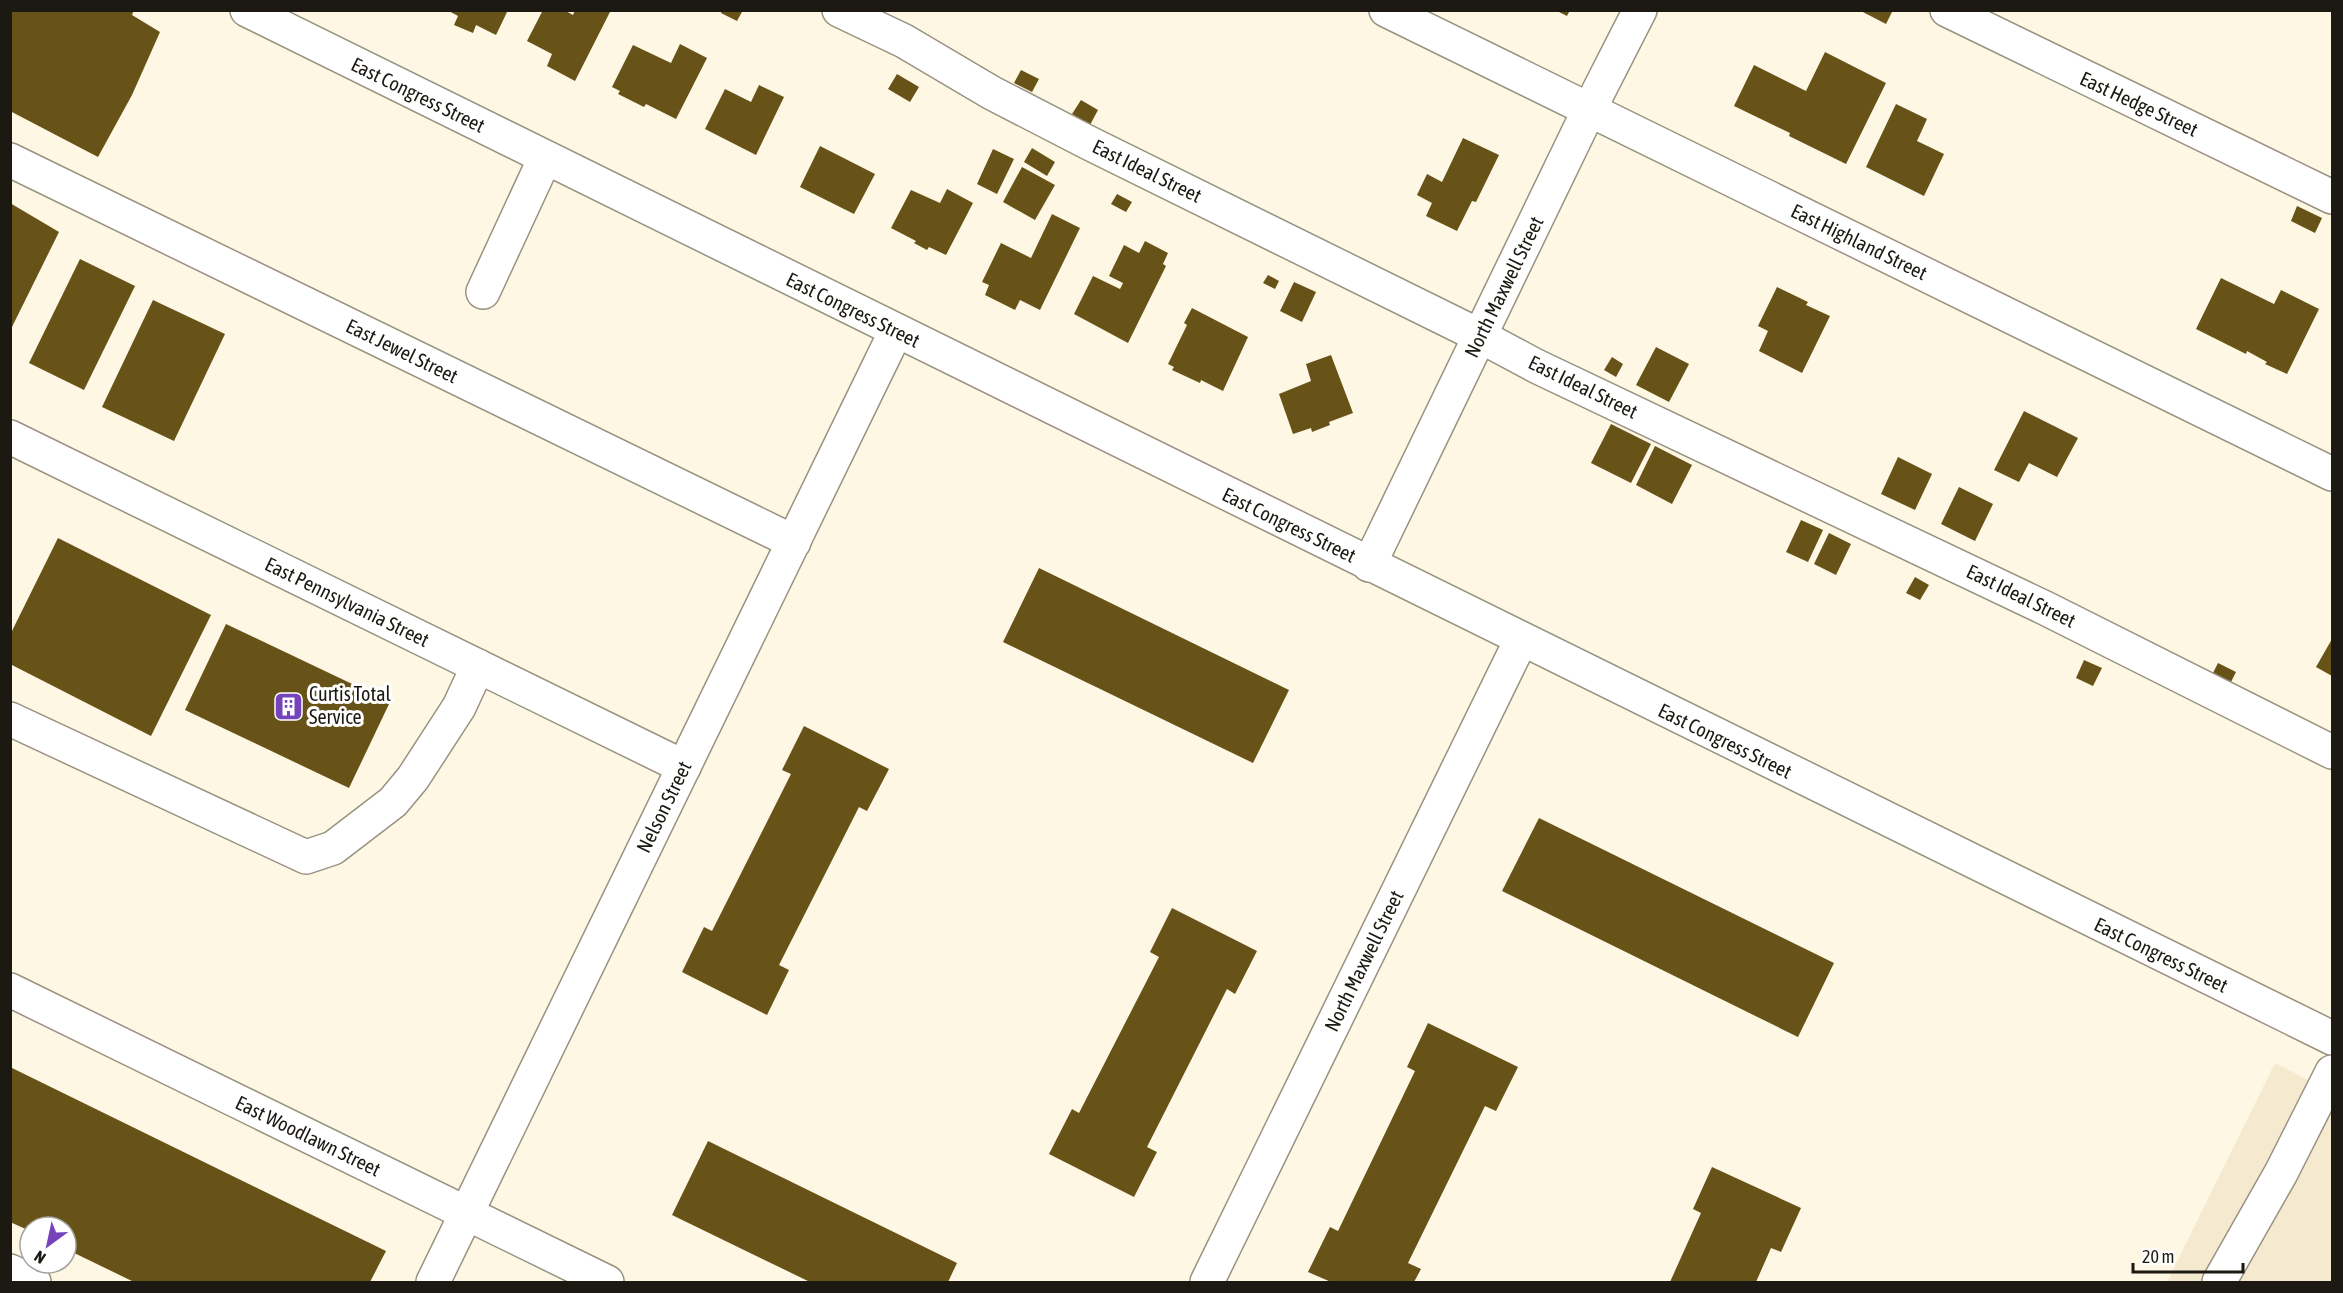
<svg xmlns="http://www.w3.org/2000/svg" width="2343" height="1293" font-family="'Asap Condensed',sans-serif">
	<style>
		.built { fill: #f5ead0 }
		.building { fill: #675218 }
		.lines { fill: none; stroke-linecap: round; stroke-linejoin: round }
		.minor-casing { stroke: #999281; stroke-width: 36 }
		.minor { stroke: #fff; stroke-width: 33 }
		.labels { text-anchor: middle; stroke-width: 6; stroke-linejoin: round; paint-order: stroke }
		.street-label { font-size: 20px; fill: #1c1913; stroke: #fff }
		.poi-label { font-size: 20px; fill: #1c1913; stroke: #fff; text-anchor: start }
	</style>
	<rect width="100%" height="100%" fill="#fef7e4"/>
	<!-- built -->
	<polygon class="built" points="2275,1063 2332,1092 2332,1282 2167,1282"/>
	<!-- building -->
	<g class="building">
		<polygon points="10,10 134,10 132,15 160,32 132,95 98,157 10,111"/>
		<polygon points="447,10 508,10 496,35 476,25 473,33 454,25 458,16"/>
		<polygon points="543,10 564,10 573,15 575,10 611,10 575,81 547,66 552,54 527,41"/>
		<polygon points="722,10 743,10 737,21 721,13"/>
		<polygon points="1555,10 1570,10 1567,16"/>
		<polygon points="1859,10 1893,10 1886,24"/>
		<polygon points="680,44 707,58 676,119 646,104 644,107 618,94 620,91 612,87 633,45 671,63"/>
		<polygon points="1825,52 1886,83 1846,164 1789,136 1790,133 1734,106 1754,65 1806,91"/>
		<polygon points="1021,70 1039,79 1032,92 1014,83"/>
		<polygon points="897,74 919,87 910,102 888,89"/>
		<polygon points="759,85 784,97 756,155 705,129 725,89 751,102"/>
		<polygon points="1081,100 1098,110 1090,125 1072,114"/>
		<polygon points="1896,104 1927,119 1917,141 1944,154 1924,196 1866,167"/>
		<polygon points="1463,138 1499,155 1476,202 1472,201 1457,231 1426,216 1432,203 1417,195 1427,174 1442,182"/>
		<polygon points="820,146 875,174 854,214 800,187"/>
		<polygon points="1032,148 1055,162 1047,176 1024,162"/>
		<polygon points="993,149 1014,159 997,194 977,184"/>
		<polygon points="1022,167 1055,185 1035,220 1003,202"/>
		<polygon points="947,189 973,203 946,255 929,247 927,250 914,243 916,241 891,228 911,190 940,203"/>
		<polygon points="1117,194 1132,202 1126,212 1111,204"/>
		<polygon points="10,203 59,232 10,331"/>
		<polygon points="2297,206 2322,218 2315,233 2291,221"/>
		<polygon points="1052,214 1080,228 1040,310 1020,300 1015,310 985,295 989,285 982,282 1001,243 1031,258"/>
		<polygon points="1145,241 1168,253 1163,264 1166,266 1128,343 1074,314 1093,276 1120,289 1123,283 1109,276 1124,245 1139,253"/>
		<polygon points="80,259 135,286 84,390 29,363"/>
		<polygon points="1268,275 1279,281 1275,289 1263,283"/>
		<polygon points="2221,278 2274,304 2281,290 2319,309 2287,374 2265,364 2267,362 2247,351 2246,354 2196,329"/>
		<polygon points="1294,282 1316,292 1302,322 1280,311"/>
		<polygon points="1777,287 1808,302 1806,305 1830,316 1802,373 1759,351 1768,331 1758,326"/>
		<polygon points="153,300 225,334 174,441 102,407"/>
		<polygon points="1192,308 1248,337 1223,391 1201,380 1200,383 1172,370 1174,367 1168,364 1187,325 1184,323"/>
		<polygon points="1656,347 1689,364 1669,402 1636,385"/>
		<polygon points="1331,355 1353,413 1329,422 1330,425 1312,432 1311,428 1293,434 1279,394 1311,381 1306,364"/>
		<polygon points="1612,357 1623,364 1616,377 1604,370"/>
		<polygon points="2024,411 2078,438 2057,477 2029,463 2019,482 1994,470"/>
		<polygon points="1611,424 1651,444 1631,483 1591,463"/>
		<polygon points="1655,446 1692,465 1672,504 1636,485"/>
		<polygon points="1898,457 1932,474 1915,510 1881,494"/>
		<polygon points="1959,487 1993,504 1975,541 1941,524"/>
		<polygon points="1801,520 1823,530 1808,562 1786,552"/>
		<polygon points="1829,533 1851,544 1836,575 1814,564"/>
		<polygon points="58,538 211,615 151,736 10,664 10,635"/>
		<polygon points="1039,568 1289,690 1253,763 1003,642"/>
		<polygon points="1915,577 1929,585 1920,600 1906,593"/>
		<polygon points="226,624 390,702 349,788 185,710"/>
		<polygon points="2332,639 2332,676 2316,667"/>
		<polygon points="2084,660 2102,668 2093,686 2076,678"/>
		<polygon points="2218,663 2236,672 2230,684 2212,675"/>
		<polygon points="804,726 889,769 867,811 859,807 779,965 789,970 767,1015 682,972 704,927 712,931 791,774 782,770"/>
		<polygon points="1539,818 1834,963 1798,1037 1502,891"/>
		<polygon points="1172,908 1257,951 1235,994 1227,989 1147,1147 1157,1152 1134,1197 1049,1154 1072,1109 1079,1113 1159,957 1150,952"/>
		<polygon points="1428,1023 1518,1067 1496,1111 1485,1106 1408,1263 1421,1269 1414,1282 1331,1282 1308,1272 1330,1227 1338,1231 1415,1071 1407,1067"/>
		<polygon points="10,1067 386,1251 370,1282 134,1282 66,1249 66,1227 30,1227 30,1231 10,1222"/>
		<polygon points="708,1141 957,1263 948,1282 810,1282 672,1215"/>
		<polygon points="1712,1167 1801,1208 1781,1252 1771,1248 1756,1282 1670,1282 1701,1213 1693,1209"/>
	</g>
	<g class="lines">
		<defs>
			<g id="minor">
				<polyline points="247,10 2332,1038"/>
				<polyline points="839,10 904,41 992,93 1089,143 1480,336 1536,366 2045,608 2332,752"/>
				<polyline points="1386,10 2332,474"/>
				<polyline points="1947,10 2332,197"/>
				<polyline points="10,160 794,542"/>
				<polyline points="483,292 545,158"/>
				<polyline points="10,437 684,767"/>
				<polyline points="1369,565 1589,110 1640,10"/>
				<polyline points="10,719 306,857 333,848 393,802 413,778 459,707 478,666"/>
				<polyline points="10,990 607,1282"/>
				<polyline points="10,1271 34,1282"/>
				<polyline points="433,1282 896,331"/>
				<polyline points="1207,1282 1521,640"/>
				<polyline points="2219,1282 2281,1173 2332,1072"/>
			</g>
		</defs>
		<!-- minor casing -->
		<use href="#minor" class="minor-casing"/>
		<!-- minor -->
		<use href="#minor" class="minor"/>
	</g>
	<!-- icons -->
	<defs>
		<symbol id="building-square" viewBox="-11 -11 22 22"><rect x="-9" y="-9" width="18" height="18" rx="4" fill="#7544bb" stroke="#fff"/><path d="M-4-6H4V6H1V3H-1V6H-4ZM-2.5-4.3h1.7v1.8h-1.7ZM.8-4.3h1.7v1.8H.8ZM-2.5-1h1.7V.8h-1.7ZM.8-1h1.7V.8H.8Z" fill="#fff"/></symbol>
	</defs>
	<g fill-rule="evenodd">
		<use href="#building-square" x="272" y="690" width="33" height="33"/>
	</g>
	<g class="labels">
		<!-- street labels -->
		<g class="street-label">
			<text transform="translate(418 95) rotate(26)" y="7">East Congress Street</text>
			<text transform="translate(2139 104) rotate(25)" y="7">East Hedge Street</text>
			<text transform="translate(1147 171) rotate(26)" y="7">East Ideal Street</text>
			<text transform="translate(1859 242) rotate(26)" y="7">East Highland Street</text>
			<text transform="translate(1504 287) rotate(-64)" y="7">North Maxwell Street</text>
			<text transform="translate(853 310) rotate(26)" y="7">East Congress Street</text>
			<text transform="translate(402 351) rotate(26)" y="7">East Jewel Street</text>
			<text transform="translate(1583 387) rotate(26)" y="7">East Ideal Street</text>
			<text transform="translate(1289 525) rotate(26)" y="7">East Congress Street</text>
			<text transform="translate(2021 596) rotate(26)" y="7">East Ideal Street</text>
			<text transform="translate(347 602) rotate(26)" y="7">East Pennsylvania Street</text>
			<text transform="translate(1725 741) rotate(26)" y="7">East Congress Street</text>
			<text transform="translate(664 807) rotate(-64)" y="7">Nelson Street</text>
			<text transform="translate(2161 955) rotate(26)" y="7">East Congress Street</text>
			<text transform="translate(1364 961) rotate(-64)" y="7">North Maxwell Street</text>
			<text transform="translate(308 1136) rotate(26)" y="7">East Woodlawn Street</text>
		</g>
		<!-- poi labels -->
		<g class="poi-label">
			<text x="309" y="701">Curtis Total<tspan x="309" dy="23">Service</tspan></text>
		</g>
	</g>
	<!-- border -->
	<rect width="2343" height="1293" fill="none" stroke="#1c1913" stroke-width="24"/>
	<!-- north arrow -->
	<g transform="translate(48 1245) rotate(213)"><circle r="28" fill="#ffffff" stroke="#a4a3a1" stroke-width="1.5"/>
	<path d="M0-4.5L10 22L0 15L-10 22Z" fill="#7544bb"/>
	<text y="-9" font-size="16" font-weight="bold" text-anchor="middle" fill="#1c1913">N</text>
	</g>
	<!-- scale -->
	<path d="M2133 1263v9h110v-9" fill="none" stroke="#1c1913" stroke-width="3"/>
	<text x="2142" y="1263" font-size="18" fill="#1c1913" stroke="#ffffff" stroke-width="4.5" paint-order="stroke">20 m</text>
</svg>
